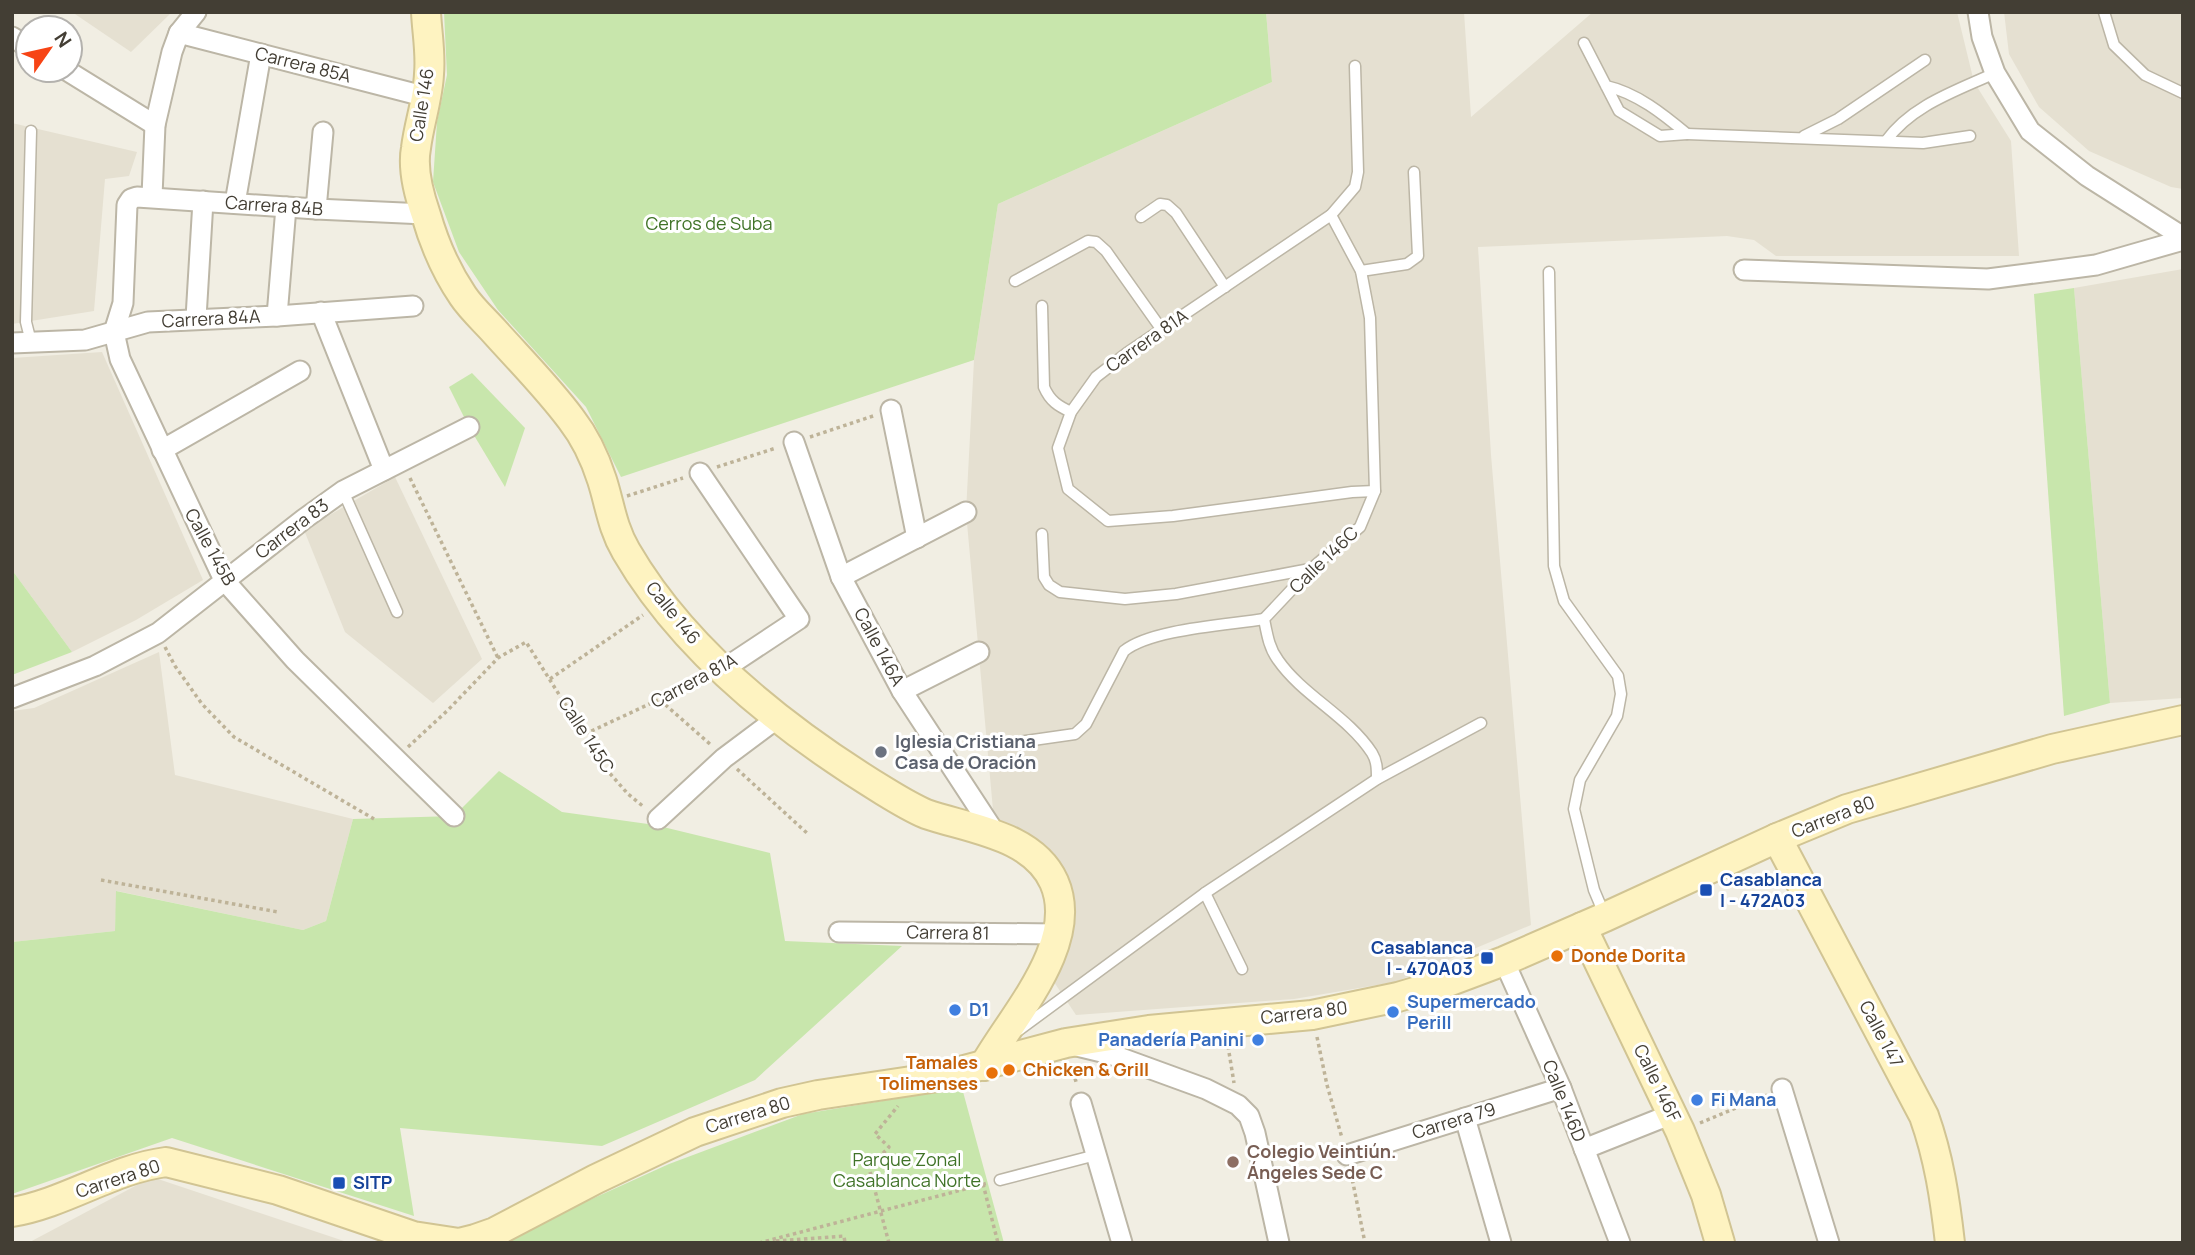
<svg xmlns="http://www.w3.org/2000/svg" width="2195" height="1255" font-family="Manrope,sans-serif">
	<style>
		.residential { fill: #e5e0d1 }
		.green { fill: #c8e6ac }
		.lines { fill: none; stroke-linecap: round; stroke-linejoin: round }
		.lane-casing { stroke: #bcb6a6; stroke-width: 13 }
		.street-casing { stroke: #bcb6a6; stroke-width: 23 }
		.secondary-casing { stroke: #d1c493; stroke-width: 32 }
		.path { stroke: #beb398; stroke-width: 3.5; stroke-dasharray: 3.5 3.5; stroke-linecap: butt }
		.lane { stroke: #fff; stroke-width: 10 }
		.street { stroke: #fff; stroke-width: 19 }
		.secondary { stroke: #fef3c1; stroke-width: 28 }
		.worship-dot { fill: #6b7280; stroke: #fff; stroke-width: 2.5 }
		.transit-dot { fill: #1a4fb4; stroke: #fff; stroke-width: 2.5 }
		.food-dot { fill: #e8710a; stroke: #fff; stroke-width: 2.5 }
		.shop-dot { fill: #3f7fe0; stroke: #fff; stroke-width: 2.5 }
		.education-dot { fill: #8d6e63; stroke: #fff; stroke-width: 2.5 }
		.labels { text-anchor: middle; stroke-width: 6; stroke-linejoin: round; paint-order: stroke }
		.street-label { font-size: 18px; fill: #433e34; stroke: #fff }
		.park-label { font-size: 18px; fill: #407328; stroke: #fff }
		.worship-label { font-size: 18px; font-weight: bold; fill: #5b616d; stroke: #fff; text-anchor: start }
		.transit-label { font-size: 18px; font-weight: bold; fill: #164399; stroke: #fff; text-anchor: start }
		.food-label { font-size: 18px; font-weight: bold; fill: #c56008; stroke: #fff; text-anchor: start }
		.shop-label { font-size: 18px; font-weight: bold; fill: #366cbe; stroke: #fff; text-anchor: start }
		.education-label { font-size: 18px; font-weight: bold; fill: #785e54; stroke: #fff; text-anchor: start }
	</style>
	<rect width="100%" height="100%" fill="#f1eee3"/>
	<!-- residential -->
	<g class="residential">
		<polygon points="72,12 172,12 131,52"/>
		<polygon points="1266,12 1464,12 1471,117 1593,12 1957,12 1974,82 2011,141 2019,256 1776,256 1754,240 1727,236 1478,247 1491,455 1531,925 1395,982 1294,999 1076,1015 1050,976 1064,885 994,821 966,512 974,360 998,204 1272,82"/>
		<polygon points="2004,12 2183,12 2183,189 2171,187 2089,151 2039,107 2009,54"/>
		<polygon points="12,123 137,152 129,176 105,179 94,311 12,324"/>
		<polygon points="2183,269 2183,698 2110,703 2074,288"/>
		<polygon points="102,352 203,580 136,620 72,652 12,570 12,358"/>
		<polygon points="395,477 482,659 433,703 345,632 304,530"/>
		<polygon points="159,652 175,775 353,819 326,921 303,930 117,891 115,931 12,942 12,711 34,708"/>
		<polygon points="152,1177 350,1243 28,1243"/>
	</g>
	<!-- green -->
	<g class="green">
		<polygon points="444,12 1266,12 1272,82 998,204 974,360 621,477 586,407 498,310 459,252 433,182 437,122 447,75"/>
		<polygon points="2074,288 2110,703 2064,716 2034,294"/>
		<polygon points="472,373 525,428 505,487 469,427 449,387"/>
		<polygon points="12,570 72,652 12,675"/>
		<polygon points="499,771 562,812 655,825 770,853 785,941 902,946 755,1080 602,1146 400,1128 414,1216 172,1138 12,1194 12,942 115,931 116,891 303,930 326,921 353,819 454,816"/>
		<polygon points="962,1088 1004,1243 495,1243 669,1164 803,1114"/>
	</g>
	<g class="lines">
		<defs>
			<g id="lane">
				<polyline points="2104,12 2114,45 2145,75 2183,93"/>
				<path d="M1584 43 1619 111 1660 136 1687 134C1663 114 1637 93 1606 86"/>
				<polyline points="1355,66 1358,172 1355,187 1331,215 1127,353 1096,377 1071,412 1058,448 1068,489 1108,521 1173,516 1352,492 1375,491"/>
				<polyline points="1687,134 1923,143 1970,136"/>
				<polyline points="1804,136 1838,119 1925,60"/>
				<path d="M1886 141C1912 105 1956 91 1995 73"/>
				<path d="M1331 215 1361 271 1370 318 1375 491 1360 527 1311 569 1264 619C1267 634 1269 648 1278 660 1303 696 1348 716 1372 753 1377 761 1377 769 1377 779"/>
				<polyline points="1141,217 1160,204 1167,205 1176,213 1225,287"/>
				<polyline points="1361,271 1407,264 1418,256 1414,172"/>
				<polyline points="1549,272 1554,566 1564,601 1618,676 1621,694 1617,716 1580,780 1574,809 1594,890 1605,916"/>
				<polyline points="1015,281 1088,241 1096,242 1106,251 1162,330"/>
				<path d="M1042 306 1044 387C1050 401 1058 406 1071 412"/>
				<polyline points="31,342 26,322 31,131"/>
				<polyline points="343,491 397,612"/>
				<polyline points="1042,534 1044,577 1049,585 1060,592 1125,599 1176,594 1310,569"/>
				<path d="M1019 742 1075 734 1086 724 1124 651C1151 629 1228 625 1264 619"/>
				<polyline points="1205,893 1242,969"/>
				<polyline points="1019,1030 1205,893 1377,779 1481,723"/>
				<polyline points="1000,1180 1096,1155"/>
			</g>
			<g id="street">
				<polyline points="1978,12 1982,37 1995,73 2030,131 2087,176 2183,237"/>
				<polyline points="179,33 427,97"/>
				<polyline points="12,37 28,47"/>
				<polyline points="66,70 155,125"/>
				<polyline points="152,196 155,125 172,52 179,33 196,12"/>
				<polyline points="235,203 261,54"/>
				<polyline points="316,209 323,132"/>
				<polyline points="425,214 316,209 137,197 131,199 127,205 123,303 114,332 120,359 224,580 295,660 454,816"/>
				<polyline points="1744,270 1988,279 2096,265 2183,240"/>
				<polyline points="321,312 384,470"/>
				<polyline points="277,316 286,207"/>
				<polyline points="196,318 203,201"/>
				<polyline points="12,343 85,340 148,322 277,316 413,306"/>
				<polyline points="891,410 917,538"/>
				<polyline points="794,442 841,577 902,691 997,836"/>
				<polyline points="162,450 300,371"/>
				<polyline points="700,473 799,619 722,670"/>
				<polyline points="841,577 966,512"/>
				<polyline points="902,691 979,652"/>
				<polyline points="12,698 95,666 158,633 304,519 343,491 469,427"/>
				<polyline points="658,819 724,758 779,717"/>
				<polyline points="839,932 1058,934"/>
				<polyline points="1504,961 1561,1088 1620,1243"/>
				<polyline points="1077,1046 1110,1054 1206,1089 1238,1105 1249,1116 1255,1133 1279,1243"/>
				<polyline points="1782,1089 1829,1243"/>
				<polyline points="1081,1103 1122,1243"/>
				<polyline points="1465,1118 1501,1243"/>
				<polyline points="1584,1149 1672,1114"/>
				<polyline points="1347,1155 1561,1088"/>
			</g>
			<g id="secondary">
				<path d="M426 12C427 33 431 53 429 74 428 99 419 123 416 148 412 169 419 195 426 215 434 243 446 271 463 296 471 308 484 320 494 331 520 360 548 388 571 419 585 437 595 458 602 480 610 505 612 527 626 551 684 651 786 731 884 791 897 799 912 808 926 814 970 829 1033 835 1054 882 1081 943 1012 1016 984 1066"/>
				<path d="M1777 838 1924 1116C1939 1158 1945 1199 1950 1243"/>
				<polyline points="1582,927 1680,1131 1706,1195 1720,1243"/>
				<path d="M12 1212C66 1203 112 1169 166 1162L278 1190 413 1236 459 1243 475 1239 495 1232 596 1179 695 1132 782 1103 818 1095 938 1077 1066 1043 1149 1030 1312 1015 1398 997 1448 982 1504 961 1605 917 1777 838 1847 809 2052 749 2183 720"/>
			</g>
		</defs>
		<!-- lane casing -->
		<use href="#lane" class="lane-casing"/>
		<!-- street casing -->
		<use href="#street" class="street-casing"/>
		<!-- secondary casing -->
		<use href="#secondary" class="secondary-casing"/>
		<!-- path -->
		<g class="path">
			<polyline points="810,437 876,415"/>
			<polyline points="717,467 776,448"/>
			<polyline points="410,478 498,658"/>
			<polyline points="627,496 683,478"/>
			<polyline points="165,647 175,666 202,704 234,737 374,819"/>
			<polyline points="550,679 643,615"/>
			<polyline points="660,700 711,745"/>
			<polyline points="585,734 701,680"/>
			<polyline points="408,747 448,710 498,658 526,642 606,769 628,794 644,807"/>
			<polyline points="737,769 808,834"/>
			<polyline points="101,880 278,912"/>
			<polyline points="1317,1037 1327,1085 1342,1138"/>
			<polyline points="1228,1046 1234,1083"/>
			<polyline points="1071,1065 1077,1085"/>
			<polyline points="1700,1123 1767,1095"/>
			<polyline points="1351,1173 1365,1243"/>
			<polyline points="983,1184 998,1243"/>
			<polyline points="776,1241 844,1236 845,1243"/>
			<polyline points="759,1243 988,1183"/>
			<polyline points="889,1243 869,1168 889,1147 875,1134 898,1106"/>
		</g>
		<!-- lane -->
		<use href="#lane" class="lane"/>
		<!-- street -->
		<use href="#street" class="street"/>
		<!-- secondary -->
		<use href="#secondary" class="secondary"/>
	</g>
	<!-- markers -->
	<circle class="worship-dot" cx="881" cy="752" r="7"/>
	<g class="transit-dot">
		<rect x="1699" y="883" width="14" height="14" rx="3.5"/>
		<rect x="1480" y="951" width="14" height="14" rx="3.5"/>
		<rect x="332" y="1176" width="14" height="14" rx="3.5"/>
	</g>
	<g class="food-dot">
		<circle cx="1557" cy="956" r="7"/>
		<circle cx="1009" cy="1070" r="7"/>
		<circle cx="992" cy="1073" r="7"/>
	</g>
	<g class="shop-dot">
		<circle cx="955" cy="1010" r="7"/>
		<circle cx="1393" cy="1012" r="7"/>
		<circle cx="1258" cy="1040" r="7"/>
		<circle cx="1697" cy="1100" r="7"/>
	</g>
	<circle class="education-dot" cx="1233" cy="1162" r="7"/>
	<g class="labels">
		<!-- street labels -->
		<g class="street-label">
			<text transform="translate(303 65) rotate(14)" y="6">Carrera 85A</text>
			<text transform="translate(422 105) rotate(-81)" y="6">Calle 146</text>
			<text transform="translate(274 206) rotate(4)" y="6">Carrera 84B</text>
			<text transform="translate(211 319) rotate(-3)" y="6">Carrera 84A</text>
			<text transform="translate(1147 341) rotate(-35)" y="6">Carrera 81A</text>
			<text transform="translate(292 529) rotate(-37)" y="6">Carrera 83</text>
			<text transform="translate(210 547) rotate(61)" y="6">Calle 145B</text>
			<text transform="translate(1324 560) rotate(-44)" y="6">Calle 146C</text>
			<text transform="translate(673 613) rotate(51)" y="6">Calle 146</text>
			<text transform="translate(879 647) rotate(62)" y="6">Calle 146A</text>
			<text transform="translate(694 681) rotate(-28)" y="6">Carrera 81A</text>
			<text transform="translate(586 735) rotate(57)" y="6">Calle 145C</text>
			<text transform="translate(1833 817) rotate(-21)" y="6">Carrera 80</text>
			<text transform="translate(948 933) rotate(1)" y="6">Carrera 81</text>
			<text transform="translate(1304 1013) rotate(-7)" y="6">Carrera 80</text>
			<text transform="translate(1881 1034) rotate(62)" y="6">Calle 147</text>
			<text transform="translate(1657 1083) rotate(64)" y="6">Calle 146F</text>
			<text transform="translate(1564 1101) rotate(68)" y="6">Calle 146D</text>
			<text transform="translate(748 1115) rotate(-17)" y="6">Carrera 80</text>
			<text transform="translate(1454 1121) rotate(-17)" y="6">Carrera 79</text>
			<text transform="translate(118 1179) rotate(-18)" y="6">Carrera 80</text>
		</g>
		<!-- park labels -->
		<g class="park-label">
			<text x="709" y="230">Cerros de Suba</text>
			<text x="907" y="1166">Parque Zonal<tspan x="907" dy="21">Casablanca Norte</tspan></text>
		</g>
		<!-- worship labels -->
		<g class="worship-label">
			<text x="895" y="748">Iglesia Cristiana<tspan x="895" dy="21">Casa de Oración</tspan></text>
		</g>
		<!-- transit labels -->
		<g class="transit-label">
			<text x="1720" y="886">Casablanca<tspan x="1720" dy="21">I - 472A03</tspan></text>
			<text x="1473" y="954" text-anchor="end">Casablanca<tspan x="1473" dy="21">I - 470A03</tspan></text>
			<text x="353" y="1189">SITP</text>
		</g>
		<!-- food labels -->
		<g class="food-label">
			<text x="1571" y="962">Donde Dorita</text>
			<text x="978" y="1069" text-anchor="end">Tamales<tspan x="978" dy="21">Tolimenses</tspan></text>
			<text x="1023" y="1076">Chicken &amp; Grill</text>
		</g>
		<!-- shop labels -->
		<g class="shop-label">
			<text x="1407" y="1008">Supermercado<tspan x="1407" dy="21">Perill</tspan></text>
			<text x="969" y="1016">D1</text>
			<text x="1244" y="1046" text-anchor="end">Panadería Panini</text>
			<text x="1711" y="1106">Fi Mana</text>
		</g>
		<!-- education labels -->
		<g class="education-label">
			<text x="1247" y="1158">Colegio Veintiún.<tspan x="1247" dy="21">Ángeles Sede C</tspan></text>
		</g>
	</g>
	<!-- border -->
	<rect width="2195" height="1255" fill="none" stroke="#433e34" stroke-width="28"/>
	<!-- north arrow -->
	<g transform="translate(49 49) rotate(56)"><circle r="33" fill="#ffffff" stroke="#b4b2ae" stroke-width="2"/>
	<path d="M0-5L12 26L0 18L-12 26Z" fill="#f74415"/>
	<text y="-10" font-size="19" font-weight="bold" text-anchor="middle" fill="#433e34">N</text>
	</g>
</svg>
